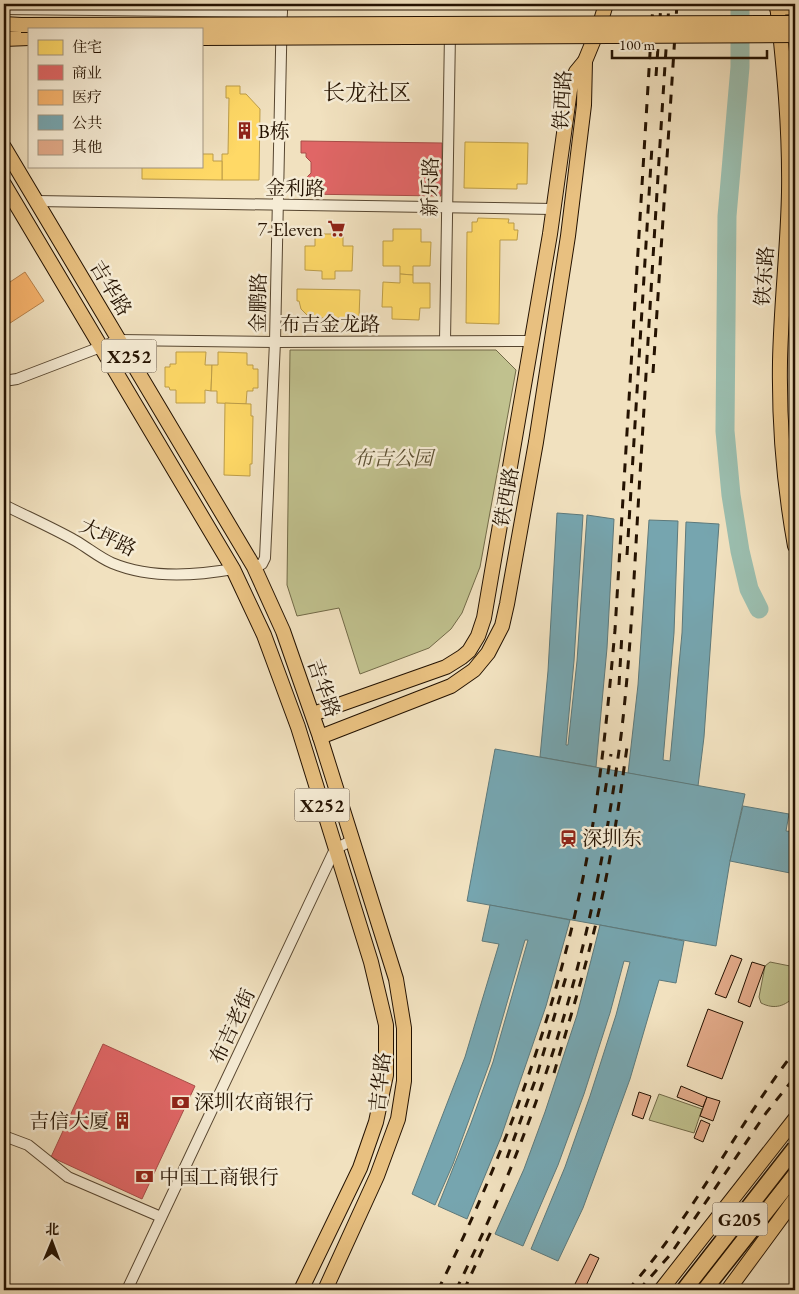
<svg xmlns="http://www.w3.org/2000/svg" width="799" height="1294" font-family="'EB Garamond','Noto Serif SC',serif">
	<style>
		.green { fill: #c0c18e; stroke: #726a48 }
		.homes { fill: #ffd966; stroke: #bd9d48 }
		.shops { fill: #e06666; stroke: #a84d48 }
		.health { fill: #f6b26b; stroke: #b7824b }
		.public { fill: #76a5af; stroke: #5d797b }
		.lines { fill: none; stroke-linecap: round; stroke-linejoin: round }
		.river { stroke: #9bbeaf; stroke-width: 19 }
		.building { fill: #e2aa89; stroke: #241201 }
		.minor-casing { stroke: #574630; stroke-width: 12 }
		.major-casing { stroke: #241201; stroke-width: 16 }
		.highway-casing { stroke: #241201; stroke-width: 18 }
		.minor { stroke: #f6ecd5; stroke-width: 10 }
		.major { stroke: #e8c080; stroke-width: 14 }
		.highway { stroke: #e8c080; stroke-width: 15 }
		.rail { stroke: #241201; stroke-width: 3; stroke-dasharray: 9 9; stroke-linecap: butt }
		.major-bridge-casing { stroke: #241201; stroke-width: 16; stroke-linecap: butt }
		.highway-bridge-casing { stroke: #241201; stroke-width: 18; stroke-linecap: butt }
		.major-bridge { stroke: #e8c080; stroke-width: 14 }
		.highway-bridge { stroke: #e8c080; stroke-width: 15 }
		.labels { text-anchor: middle; stroke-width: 5; stroke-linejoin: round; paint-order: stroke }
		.shield { fill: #f6ecd5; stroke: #635341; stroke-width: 1 }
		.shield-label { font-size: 19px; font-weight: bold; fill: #241201 }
		.street-label { font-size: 20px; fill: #241201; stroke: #f6ecd5 }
		.poi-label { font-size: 20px; fill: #241201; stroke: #f6ecd5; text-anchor: start }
		.park-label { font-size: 20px; font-style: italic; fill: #5b4f32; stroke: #f6ecd5 }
		.quarter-label { font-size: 22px; fill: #241201; stroke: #f6ecd5 }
	</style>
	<rect width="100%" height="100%" fill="#f1e1bf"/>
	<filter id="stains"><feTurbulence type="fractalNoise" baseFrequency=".004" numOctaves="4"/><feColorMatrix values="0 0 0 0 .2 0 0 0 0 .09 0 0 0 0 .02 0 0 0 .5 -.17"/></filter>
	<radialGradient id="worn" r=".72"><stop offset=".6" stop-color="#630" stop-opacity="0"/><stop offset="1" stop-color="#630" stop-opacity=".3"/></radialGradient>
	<!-- green -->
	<g class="green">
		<polygon points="290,350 496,350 516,370 480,567 462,613 451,629 429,648 360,674 339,608 297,616 287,585"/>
		<path d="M770 962 795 967V996C785 1006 775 1010 761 1003L759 997 765 966Z"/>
		<polygon points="659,1094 702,1109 694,1133 649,1120"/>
	</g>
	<!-- homes -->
	<g class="homes">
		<polygon points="226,86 240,86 240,94 246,94 260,109 259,180 222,180 222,154 228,154 229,98 226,98"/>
		<polygon points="465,142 528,143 527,184 517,184 517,189 464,188"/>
		<polygon points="201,154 213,154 213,161 222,161 222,180 142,179 142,166 201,166"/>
		<polygon points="478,218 509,219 508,223 514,223 514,230 518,230 517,240 500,240 499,324 466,323 467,232 472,232 472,222 477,222"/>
		<polygon points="393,229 421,229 421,242 431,242 430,266 413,266 413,275 400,274 400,266 383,266 383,241 393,241"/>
		<polygon points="315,234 343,234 343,246 353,246 352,271 335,271 335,279 322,279 322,271 305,270 305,246 315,246"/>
		<polygon points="400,274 413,275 413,283 430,283 430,308 420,308 419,320 392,319 392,307 382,307 383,282 400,283"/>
		<polygon points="297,289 360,290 359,318 315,318 307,315 301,309 299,301 297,301"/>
		<polygon points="176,352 206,352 205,365 212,365 211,391 205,390 205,403 176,403 176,390 170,390 169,387 165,387 165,367 170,367 170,364 176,364"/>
		<polygon points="218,352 247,353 247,365 253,365 253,369 258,369 258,388 253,388 253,391 247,391 246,404 217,403 217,391 211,391 212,365 218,365"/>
		<polygon points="225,403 251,404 251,416 253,416 252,464 250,464 250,476 224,475"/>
	</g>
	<!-- shops -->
	<g class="shops">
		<polygon points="301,141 442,143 441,196 300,194 300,183 306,183 306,178 311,173 311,162 306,157 306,153 301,153"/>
		<polygon points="103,1044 195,1086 142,1199 51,1157"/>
	</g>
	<!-- health -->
	<polygon class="health" points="25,272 44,301 4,327 4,286"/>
	<!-- public -->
	<g class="public">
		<polygon points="557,513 583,515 574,661 566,745 568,745 577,661 587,515 614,519 607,648 596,767 540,757 548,671"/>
		<polygon points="649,520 678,521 674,633 663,760 670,761 682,633 686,522 719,524 704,737 698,786 628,773 638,685"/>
		<polygon points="495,749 745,794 730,861 716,946 467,901"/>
		<polygon points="743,806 789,814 786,831 795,832 795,874 730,861"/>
		<polygon points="490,905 570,920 546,1006 501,1137 467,1219 438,1206 471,1123 493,1062 528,940 525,940 490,1062 453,1164 435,1205 412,1194 465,1057 499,944 482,941"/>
		<polygon points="600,925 684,941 676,983 659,980 630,1079 601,1159 583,1208 558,1261 531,1249 565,1167 590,1096 616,1015 630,962 624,961 610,1013 584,1094 558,1165 523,1246 495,1234 524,1169 545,1112 577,1015"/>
	</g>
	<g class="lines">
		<!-- river -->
		<polyline class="river" points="740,4 740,67 727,216 725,431 731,495 740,551 749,589 759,609"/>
	</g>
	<!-- building -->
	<g class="building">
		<polygon points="731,955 742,959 726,998 715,994"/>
		<polygon points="752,962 765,966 750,1007 738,1002"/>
		<polygon points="708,1009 743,1022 722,1079 687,1066"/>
		<polygon points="681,1086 707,1097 703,1107 677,1097"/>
		<polygon points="639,1092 651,1096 643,1119 632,1115"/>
		<polygon points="707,1097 720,1101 713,1121 700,1116"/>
		<polygon points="701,1120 710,1124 703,1142 694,1138"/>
		<polygon points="590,1254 599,1258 584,1290 572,1290"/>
	</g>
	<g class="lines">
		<defs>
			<g id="minor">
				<polyline points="4,9 282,12"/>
				<polyline points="36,201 553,209"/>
				<polyline points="445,341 450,33"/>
				<polyline points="4,381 17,379 119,340 275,342 531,341"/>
				<path d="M4 505C28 517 53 528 76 541 88 548 100 558 112 563 150 579 194 576 233 569"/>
				<polyline points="254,567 262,564 265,558 275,342 282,4"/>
				<polyline points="4,1136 28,1145 68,1177 161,1217"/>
				<polyline points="127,1290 335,849 353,840"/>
			</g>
			<g id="major">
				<path d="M777 4C784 67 790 129 789 192 788 249 781 305 780 362 779 423 784 485 795 546"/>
				<polyline points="777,8 795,7"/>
				<polyline points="4,24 21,25"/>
				<polyline points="4,39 29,38"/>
				<polyline points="4,147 254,567 283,631 320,737 396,979 404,1028 404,1081 398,1119 377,1176 325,1290"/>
				<polyline points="4,184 233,569 264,635 298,727 371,962 386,1025 386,1075 376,1122 360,1168 301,1290"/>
				<polyline points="313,714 446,667 462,657 469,651 478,636 484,618 550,234 570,90 576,72 585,61 599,27 606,4"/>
				<polyline points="320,737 451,686 474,670 488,653 502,626 507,604 536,442 568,236 584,105 585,61"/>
				<polyline points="661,1290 795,1119"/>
				<polyline points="728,1290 795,1199"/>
			</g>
			<polyline id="highway" points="704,1290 795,1175"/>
		</defs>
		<!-- minor casing -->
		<use href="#minor" class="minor-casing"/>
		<!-- major casing -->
		<use href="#major" class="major-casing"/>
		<!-- highway casing -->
		<use href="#highway" class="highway-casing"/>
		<!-- minor -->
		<use href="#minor" class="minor"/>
		<!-- major -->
		<use href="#major" class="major"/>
		<!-- highway -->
		<use href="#highway" class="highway"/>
		<!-- rail -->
		<g class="rail">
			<polyline points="656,76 661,4"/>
			<polyline points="653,373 677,4"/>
			<polyline points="627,555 652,146"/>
			<polyline points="619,685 622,633"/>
			<polyline points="605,792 611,754"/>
			<path d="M554 1073C571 1015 589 957 602 897 613 848 620 797 627 747"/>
			<polyline points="507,1158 536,1078 566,977"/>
			<path d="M438 1290C501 1164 550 1030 580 892 599 806 607 718 615 630L653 4"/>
			<path d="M456 1290C518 1164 567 1030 595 892 606 840 614 788 621 736 632 644 635 551 641 459 650 307 659 155 669 4"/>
			<polyline points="464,1290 493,1227"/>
			<path d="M628 1290C693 1217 735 1128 795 1051"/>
			<polyline points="639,1290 670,1255 766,1113 795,1077"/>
		</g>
		<defs>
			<g id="major-bridge">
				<polyline points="21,25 795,23"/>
				<polyline points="201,38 795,35"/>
			</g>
			<polyline id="highway-bridge" points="684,1290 795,1148"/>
		</defs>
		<!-- major-bridge casing -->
		<use href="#major-bridge" class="major-bridge-casing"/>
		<!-- highway-bridge casing -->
		<use href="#highway-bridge" class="highway-bridge-casing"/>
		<!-- major-bridge -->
		<use href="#major-bridge" class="major-bridge"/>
		<!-- highway-bridge -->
		<use href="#highway-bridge" class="highway-bridge"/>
	</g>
	<!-- icons -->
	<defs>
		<symbol id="building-bare" viewBox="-9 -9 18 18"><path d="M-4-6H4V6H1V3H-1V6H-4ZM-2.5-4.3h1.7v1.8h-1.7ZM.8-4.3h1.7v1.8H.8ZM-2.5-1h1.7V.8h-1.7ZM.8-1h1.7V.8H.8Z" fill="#8f2418" stroke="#f6ecd5" stroke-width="2.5" paint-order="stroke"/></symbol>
		<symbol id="supermarket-bare" viewBox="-9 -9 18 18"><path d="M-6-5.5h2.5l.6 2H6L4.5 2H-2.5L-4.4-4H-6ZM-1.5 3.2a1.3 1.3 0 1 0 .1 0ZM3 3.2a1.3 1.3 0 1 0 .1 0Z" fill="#8f2418" stroke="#f6ecd5" stroke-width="2.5" paint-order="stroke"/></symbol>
		<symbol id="station-bare" viewBox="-9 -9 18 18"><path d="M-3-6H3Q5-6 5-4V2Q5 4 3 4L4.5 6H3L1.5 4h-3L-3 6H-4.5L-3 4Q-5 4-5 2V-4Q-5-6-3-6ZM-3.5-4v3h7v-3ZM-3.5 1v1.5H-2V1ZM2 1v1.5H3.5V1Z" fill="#8f2418" stroke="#f6ecd5" stroke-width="2.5" paint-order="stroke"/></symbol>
		<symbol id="bank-bare" viewBox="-9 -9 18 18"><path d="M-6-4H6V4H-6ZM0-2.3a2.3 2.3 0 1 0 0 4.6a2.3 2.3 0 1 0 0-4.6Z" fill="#8f2418" stroke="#f6ecd5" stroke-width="2.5" paint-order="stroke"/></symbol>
	</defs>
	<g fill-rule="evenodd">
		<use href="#building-bare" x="232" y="118" width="25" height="25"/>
		<use href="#supermarket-bare" x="324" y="216" width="25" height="25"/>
		<use href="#station-bare" x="556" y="826" width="25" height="25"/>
		<use href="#bank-bare" x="168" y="1090" width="25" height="25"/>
		<use href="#building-bare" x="110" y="1108" width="25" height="25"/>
		<use href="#bank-bare" x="132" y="1164" width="25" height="25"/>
	</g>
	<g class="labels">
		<!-- shield labels -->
		<g class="shield">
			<rect x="101.5" y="339.5" width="55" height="33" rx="4"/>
			<rect x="294.5" y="788.5" width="55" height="33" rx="4"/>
			<rect x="712.5" y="1202.5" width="55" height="33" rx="4"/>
		</g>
		<g class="shield-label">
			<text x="129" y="363">X252</text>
			<text x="322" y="812">X252</text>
			<text x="740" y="1226">G205</text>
		</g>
		<!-- street labels -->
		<g class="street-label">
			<text transform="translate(562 100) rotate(-87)" y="7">铁西路</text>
			<text transform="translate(430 187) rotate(-89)" y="7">新乐路</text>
			<text transform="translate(295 188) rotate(1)" y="7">金利路</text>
			<text transform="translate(764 276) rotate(-86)" y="7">铁东路</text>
			<text transform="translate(111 288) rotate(59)" y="7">吉华路</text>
			<text transform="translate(258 303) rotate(-89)" y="7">金鹏路</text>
			<text x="330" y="331">布吉金龙路</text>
			<text transform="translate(506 497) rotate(-80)" y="7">铁西路</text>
			<text transform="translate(108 537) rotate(26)" y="7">大坪路</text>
			<text transform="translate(324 688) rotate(71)" y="7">吉华路</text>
			<text transform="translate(232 1026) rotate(-65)" y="7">布吉老街</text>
			<text transform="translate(380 1082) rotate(-84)" y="7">吉华路</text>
		</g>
		<!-- poi labels -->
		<g class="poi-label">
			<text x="258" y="138">B栋</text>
			<text x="323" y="236" text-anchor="end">7-Eleven</text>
			<text x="582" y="845">深圳东</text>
			<text x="194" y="1109">深圳农商银行</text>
			<text x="109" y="1128" text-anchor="end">吉信大厦</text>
			<text x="159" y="1184">中国工商银行</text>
		</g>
		<!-- park labels -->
		<g class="park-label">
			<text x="393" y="465">布吉公园</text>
		</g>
		<!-- quarter labels -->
		<g class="quarter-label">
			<text x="367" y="100">长龙社区</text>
		</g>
	</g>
	<!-- margin -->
	<rect width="799" height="1294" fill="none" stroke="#f1e1bf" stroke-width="20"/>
	<rect x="5" y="5" width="789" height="1284" fill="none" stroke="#241201" stroke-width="2.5"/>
	<rect x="10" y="10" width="779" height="1274" fill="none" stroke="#241201"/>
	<!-- legend -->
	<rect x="28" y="28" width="175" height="140" fill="#f6ecd5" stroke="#a29580"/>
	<rect x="38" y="40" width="25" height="15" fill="#ffd966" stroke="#a29580"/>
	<text x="72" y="52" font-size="15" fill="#241201">住宅</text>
	<rect x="38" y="65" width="25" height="15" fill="#e06666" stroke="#a29580"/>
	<text x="72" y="78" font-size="15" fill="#241201">商业</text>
	<rect x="38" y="90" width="25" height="15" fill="#f6b26b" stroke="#a29580"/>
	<text x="72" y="102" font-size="15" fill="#241201">医疗</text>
	<rect x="38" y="115" width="25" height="15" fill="#76a5af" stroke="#a29580"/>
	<text x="72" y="128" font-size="15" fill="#241201">公共</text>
	<rect x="38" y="140" width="25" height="15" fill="#e2aa89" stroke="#a29580"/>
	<text x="72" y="152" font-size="15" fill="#241201">其他</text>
	<!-- north arrow -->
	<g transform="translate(52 1242) rotate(1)" stroke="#f6ecd5" stroke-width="4" paint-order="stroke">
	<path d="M0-4L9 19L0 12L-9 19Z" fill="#241201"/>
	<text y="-8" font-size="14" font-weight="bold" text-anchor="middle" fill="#241201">北</text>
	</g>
	<!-- scale -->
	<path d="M612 50v8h155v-8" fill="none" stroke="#241201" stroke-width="2.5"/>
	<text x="619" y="50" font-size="15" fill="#241201" stroke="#f6ecd5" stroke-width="4" paint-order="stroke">100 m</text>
	<rect width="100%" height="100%" filter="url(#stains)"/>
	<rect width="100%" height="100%" fill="url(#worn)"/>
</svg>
